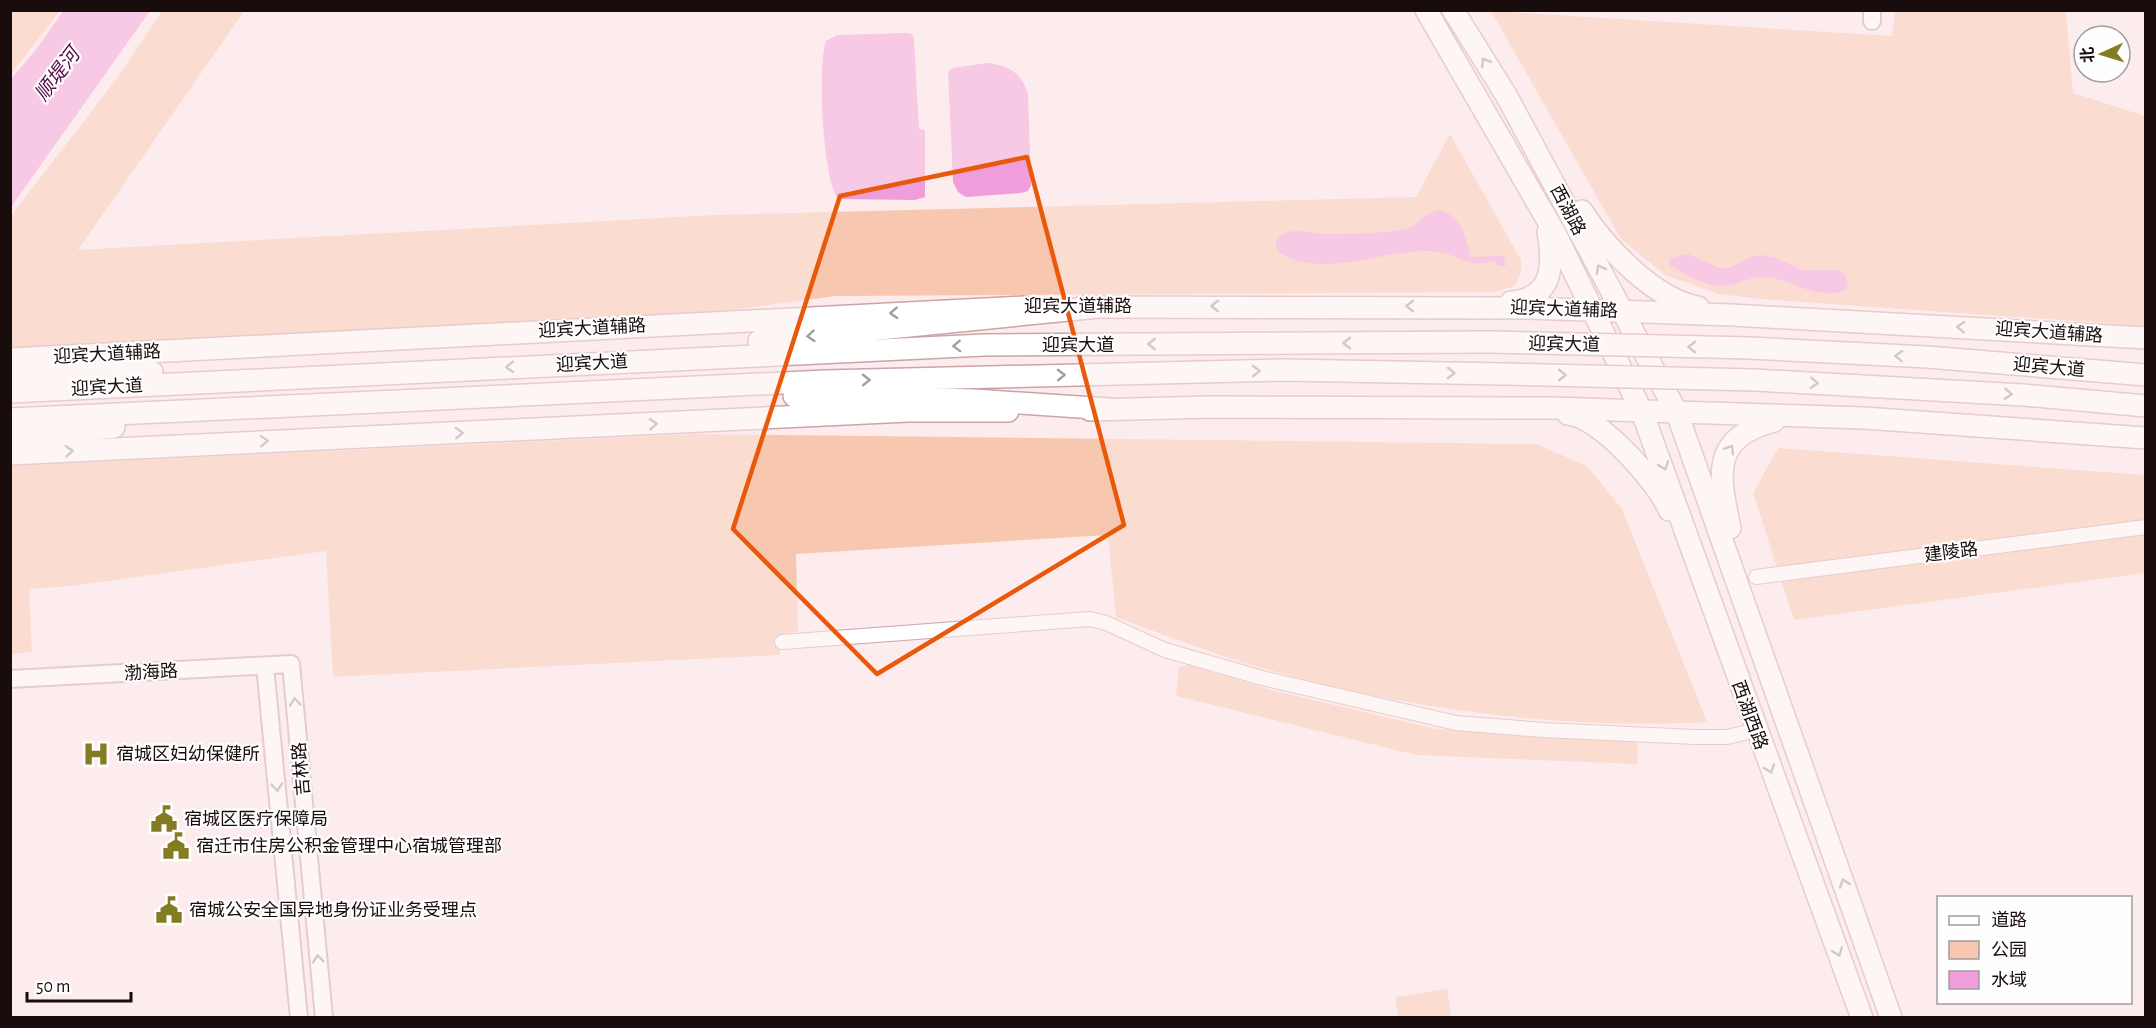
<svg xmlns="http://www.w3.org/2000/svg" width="2156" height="1028" font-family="'Alegreya Sans','Noto Sans SC',sans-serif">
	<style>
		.green { fill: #f7c8af }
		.water { fill: #f09ddc }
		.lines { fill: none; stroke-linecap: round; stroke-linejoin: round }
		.minor-casing { stroke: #cba4a7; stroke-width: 16 }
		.tertiary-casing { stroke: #cba4a7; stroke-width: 20 }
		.primary-casing { stroke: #cba4a7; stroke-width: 24 }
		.trunk-casing { stroke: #cba4a7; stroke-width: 24 }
		.minor { stroke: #fff; stroke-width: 14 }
		.tertiary { stroke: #fff; stroke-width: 16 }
		.primary { stroke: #fff; stroke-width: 21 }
		.trunk { stroke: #fff; stroke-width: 21 }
		.trunk-bridge-casing { stroke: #cba4a7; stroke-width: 24; stroke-linecap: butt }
		.trunk-bridge { stroke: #fff; stroke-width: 21 }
		.oneway { stroke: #a39e9e }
		.marked { fill: none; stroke: #e8590c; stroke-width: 4.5; stroke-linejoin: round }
		.labels { text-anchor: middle; stroke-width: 4.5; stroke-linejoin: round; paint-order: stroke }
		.street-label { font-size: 18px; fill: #190c0d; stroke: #fefefe }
		.poi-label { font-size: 18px; fill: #190c0d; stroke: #fefefe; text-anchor: start }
		.water-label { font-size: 20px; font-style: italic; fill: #530a47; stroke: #fefefe }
	</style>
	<rect width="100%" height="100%" fill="#fdeced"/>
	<!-- green -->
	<g class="green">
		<polygon points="11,10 60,11 11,74 10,11"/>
		<polygon points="245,10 78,250 714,215 1416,197 1450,134 1521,260 1521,271 1515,286 1494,292 836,296 539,335 11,363 10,217 115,81 162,11"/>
		<polygon points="1491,11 1892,36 1895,11 2066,11 2073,93 2145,116 2145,326 1761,299 1719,294 1665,275 1621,239"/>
		<path d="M695 434 1536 444 1587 466 1622 509 1707 722C1545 730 1377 706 1223 656 1187 644 1152 630 1116 617L1108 535 796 554 798 632 783 634 779 655 333 677 326 551 71 586 29 589 32 652 11 654 10 466Z"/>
		<polygon points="1778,448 2145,475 2145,573 1794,620 1753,493"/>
		<polygon points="1189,665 1271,690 1436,729 1638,742 1637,764 1416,755 1176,696 1179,667"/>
		<polygon points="1447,989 1451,1017 1398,1017 1395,997"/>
	</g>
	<!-- water -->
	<g class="water">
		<polygon points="63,11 150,11 11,207 11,79 38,47"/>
		<path d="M905 33 912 34 914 40 919 129 925 130V197L915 200 838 199C823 179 817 66 826 41L837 35Z"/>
		<path d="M987 63C1008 65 1022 73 1028 94L1031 185 1028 191 1021 193 966 197 958 192 953 182 948 72 953 68Z"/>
		<path d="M1439 210C1461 214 1466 238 1471 257L1504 256 1506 266H1499L1494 261C1461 270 1459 251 1428 251 1381 250 1322 280 1278 252L1275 243C1286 223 1308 234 1325 234 1346 234 1389 234 1408 228 1419 225 1423 214 1439 210Z"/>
		<path d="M1688 254 1719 268H1730L1751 257 1762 255 1776 258 1802 270H1837L1845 275 1848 284 1846 290C1815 302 1791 277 1762 277 1747 277 1733 288 1717 286 1702 285 1684 272 1670 266V258Z"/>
	</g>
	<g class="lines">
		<defs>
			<g id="minor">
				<polyline points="1756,577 2146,527"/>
				<polyline points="782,642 1090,619 1106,623 1165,650 1262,678 1456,723 1543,730 1695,737 1727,737 1756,730"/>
			</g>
			<g id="tertiary">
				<polyline points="1872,10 1872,21"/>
				<polyline points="265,666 299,1018"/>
				<polyline points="10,679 291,664 324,1018"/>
			</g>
			<g id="primary">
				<polyline points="1426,10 1556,235 1642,412 1862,1018"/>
				<polyline points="1453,10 1506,95 1677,413 1891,1018"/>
				<path d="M1582 211C1604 246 1655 300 1698 307"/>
				<path d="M1511 302C1553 299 1554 265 1548 232"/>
				<polyline points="1082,307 1527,308 1732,315 2146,338"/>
				<polyline points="10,359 1024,307"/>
				<polyline points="1090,410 1211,407 1551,408 1864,418 2146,438"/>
				<path d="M1568 414C1599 416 1658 482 1669 510"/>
				<polyline points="10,454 908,411 1008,411"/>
				<path d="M1730 528C1719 475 1710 438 1774 421"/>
			</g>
			<g id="trunk">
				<polyline points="759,341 1099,307"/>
				<polyline points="1750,348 1927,357 2146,375"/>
				<polyline points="10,373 152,372"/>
				<polyline points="1755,380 2023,395 2146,406"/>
				<polyline points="10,392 984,345 1489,342"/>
				<polyline points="794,396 974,400 1109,409"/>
				<polyline points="10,419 825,381 1284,370 1503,374"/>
				<polyline points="10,439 114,427"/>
			</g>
		</defs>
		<!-- minor casing -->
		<use href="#minor" class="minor-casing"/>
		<!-- tertiary casing -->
		<use href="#tertiary" class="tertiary-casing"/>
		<!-- primary casing -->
		<use href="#primary" class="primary-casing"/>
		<!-- trunk casing -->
		<use href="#trunk" class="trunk-casing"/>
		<!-- minor -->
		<use href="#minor" class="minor"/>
		<!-- tertiary -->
		<use href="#tertiary" class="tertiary"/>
		<!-- primary -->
		<use href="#primary" class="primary"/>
		<!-- trunk -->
		<use href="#trunk" class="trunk"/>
		<defs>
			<g id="trunk-bridge">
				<polyline points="1489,342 1750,348"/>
				<polyline points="1503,374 1755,380"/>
			</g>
		</defs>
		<!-- trunk-bridge casing -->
		<use href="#trunk-bridge" class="trunk-bridge-casing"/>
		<!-- trunk-bridge -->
		<use href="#trunk-bridge" class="trunk-bridge"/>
	</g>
	<!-- one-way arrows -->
	<defs><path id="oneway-chevron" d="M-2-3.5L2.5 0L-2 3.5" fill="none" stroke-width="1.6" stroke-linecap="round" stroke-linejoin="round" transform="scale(1.5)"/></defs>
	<g class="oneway">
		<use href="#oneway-chevron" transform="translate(1485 62) rotate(-122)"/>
		<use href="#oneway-chevron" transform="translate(1600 269) rotate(-118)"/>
		<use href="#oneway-chevron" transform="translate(1215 306) rotate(-180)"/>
		<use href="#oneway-chevron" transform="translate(1410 306) rotate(-179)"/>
		<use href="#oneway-chevron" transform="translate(894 313) rotate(177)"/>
		<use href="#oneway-chevron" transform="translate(1961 327) rotate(-177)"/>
		<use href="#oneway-chevron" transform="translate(811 336) rotate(175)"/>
		<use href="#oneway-chevron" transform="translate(1347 343) rotate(180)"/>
		<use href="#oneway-chevron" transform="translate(1152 344) rotate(180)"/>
		<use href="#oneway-chevron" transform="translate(957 346) rotate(178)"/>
		<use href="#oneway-chevron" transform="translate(1692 347) rotate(-179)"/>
		<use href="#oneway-chevron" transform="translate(1899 356) rotate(-177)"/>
		<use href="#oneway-chevron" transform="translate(510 367) rotate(177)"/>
		<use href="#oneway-chevron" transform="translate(1256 371) rotate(-1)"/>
		<use href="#oneway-chevron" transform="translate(1451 373) rotate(1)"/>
		<use href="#oneway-chevron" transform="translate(1061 375) rotate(-1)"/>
		<use href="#oneway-chevron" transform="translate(1562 375) rotate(1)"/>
		<use href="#oneway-chevron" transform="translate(866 380) rotate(-1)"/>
		<use href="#oneway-chevron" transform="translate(1814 383) rotate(3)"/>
		<use href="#oneway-chevron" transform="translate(2008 394) rotate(4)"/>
		<use href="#oneway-chevron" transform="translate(653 424) rotate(-3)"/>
		<use href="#oneway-chevron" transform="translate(459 433) rotate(-2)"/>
		<use href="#oneway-chevron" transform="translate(264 441) rotate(-2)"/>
		<use href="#oneway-chevron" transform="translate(1730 449) rotate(-59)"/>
		<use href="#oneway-chevron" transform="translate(69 451) rotate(-3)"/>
		<use href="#oneway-chevron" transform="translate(1664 466) rotate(71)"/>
		<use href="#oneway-chevron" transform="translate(295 702) rotate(-95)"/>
		<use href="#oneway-chevron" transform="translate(1770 769) rotate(70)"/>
		<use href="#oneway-chevron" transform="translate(277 787) rotate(85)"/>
		<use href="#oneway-chevron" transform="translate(1844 883) rotate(-109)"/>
		<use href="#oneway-chevron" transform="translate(1838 952) rotate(70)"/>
		<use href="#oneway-chevron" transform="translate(318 959) rotate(-95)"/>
	</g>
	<!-- marked area -->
	<path d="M0 0H2156V1028H0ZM1027 157 1124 525 877 674 733 529 840 196Z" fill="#fdeced" fill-opacity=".55" fill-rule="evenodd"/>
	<path class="marked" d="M1027 157 1124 525 877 674 733 529 840 196Z"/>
	<!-- icons -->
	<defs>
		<symbol id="hospital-bare" viewBox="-9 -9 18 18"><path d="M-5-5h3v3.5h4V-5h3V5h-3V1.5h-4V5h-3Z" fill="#847c23" stroke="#fefefe" stroke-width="2.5" paint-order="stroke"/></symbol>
		<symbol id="civic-bare" viewBox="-9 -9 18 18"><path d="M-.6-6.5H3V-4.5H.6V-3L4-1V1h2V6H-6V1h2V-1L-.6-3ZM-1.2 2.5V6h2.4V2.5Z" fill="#847c23" stroke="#fefefe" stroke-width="2.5" paint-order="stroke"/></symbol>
	</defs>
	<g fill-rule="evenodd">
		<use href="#hospital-bare" x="77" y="735" width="38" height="38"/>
		<use href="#civic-bare" x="145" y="800" width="38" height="38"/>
		<use href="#civic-bare" x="157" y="827" width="38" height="38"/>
		<use href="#civic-bare" x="150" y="891" width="38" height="38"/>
	</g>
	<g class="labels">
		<!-- street labels -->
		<g class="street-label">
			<text transform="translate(1568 210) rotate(62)" y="6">西湖路</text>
			<text x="1078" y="312">迎宾大道辅路</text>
			<text transform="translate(1564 309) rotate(2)" y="6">迎宾大道辅路</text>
			<text transform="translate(592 328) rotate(-3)" y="6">迎宾大道辅路</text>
			<text transform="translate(2049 332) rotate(4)" y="6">迎宾大道辅路</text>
			<text transform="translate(1564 344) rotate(1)" y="6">迎宾大道</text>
			<text x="1078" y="351">迎宾大道</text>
			<text transform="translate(107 354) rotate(-3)" y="6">迎宾大道辅路</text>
			<text transform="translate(592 363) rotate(-3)" y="6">迎宾大道</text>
			<text transform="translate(2049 367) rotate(5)" y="6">迎宾大道</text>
			<text transform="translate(107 387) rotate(-3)" y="6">迎宾大道</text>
			<text transform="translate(1951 552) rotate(-7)" y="6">建陵路</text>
			<text transform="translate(151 672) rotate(-3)" y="6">渤海路</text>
			<text transform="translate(1750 715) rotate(70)" y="6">西湖西路</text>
			<text transform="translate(301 769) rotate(-95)" y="6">吉林路</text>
		</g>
		<!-- poi labels -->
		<g class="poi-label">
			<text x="116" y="760">宿城区妇幼保健所</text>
			<text x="184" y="825">宿城区医疗保障局</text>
			<text x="196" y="852">宿迁市住房公积金管理中心宿城管理部</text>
			<text x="189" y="916">宿城公安全国异地身份证业务受理点</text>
		</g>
		<!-- water labels -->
		<g class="water-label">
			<text transform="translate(57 74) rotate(-53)" y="7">顺堤河</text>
		</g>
	</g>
	<!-- border -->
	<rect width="2156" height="1028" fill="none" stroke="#190c0d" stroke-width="24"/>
	<!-- legend -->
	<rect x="1937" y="896" width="195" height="108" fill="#fefefe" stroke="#a29d9e" stroke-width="1.5"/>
	<rect x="1949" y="916" width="30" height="9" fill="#ffffff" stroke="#a29d9e" stroke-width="1.5"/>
	<text x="1991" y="926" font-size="18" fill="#190c0d">道路</text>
	<rect x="1949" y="941" width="30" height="18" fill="#f7c8af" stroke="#a29d9e" stroke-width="1.5"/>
	<text x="1991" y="956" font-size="18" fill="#190c0d">公园</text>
	<rect x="1949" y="971" width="30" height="18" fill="#f09ddc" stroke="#a29d9e" stroke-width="1.5"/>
	<text x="1991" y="986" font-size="18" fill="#190c0d">水域</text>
	<!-- north arrow -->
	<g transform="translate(2102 54) rotate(266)"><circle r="28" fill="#fefefe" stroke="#a29d9e" stroke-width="1.5"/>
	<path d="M0-4.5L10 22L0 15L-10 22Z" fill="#847c23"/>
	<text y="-9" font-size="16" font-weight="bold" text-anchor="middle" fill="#190c0d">北</text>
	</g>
	<!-- scale -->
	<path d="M27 992v9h104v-9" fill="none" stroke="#190c0d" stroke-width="3"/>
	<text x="36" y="992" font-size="18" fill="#190c0d" stroke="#fefefe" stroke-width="4.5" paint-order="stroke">50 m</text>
</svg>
